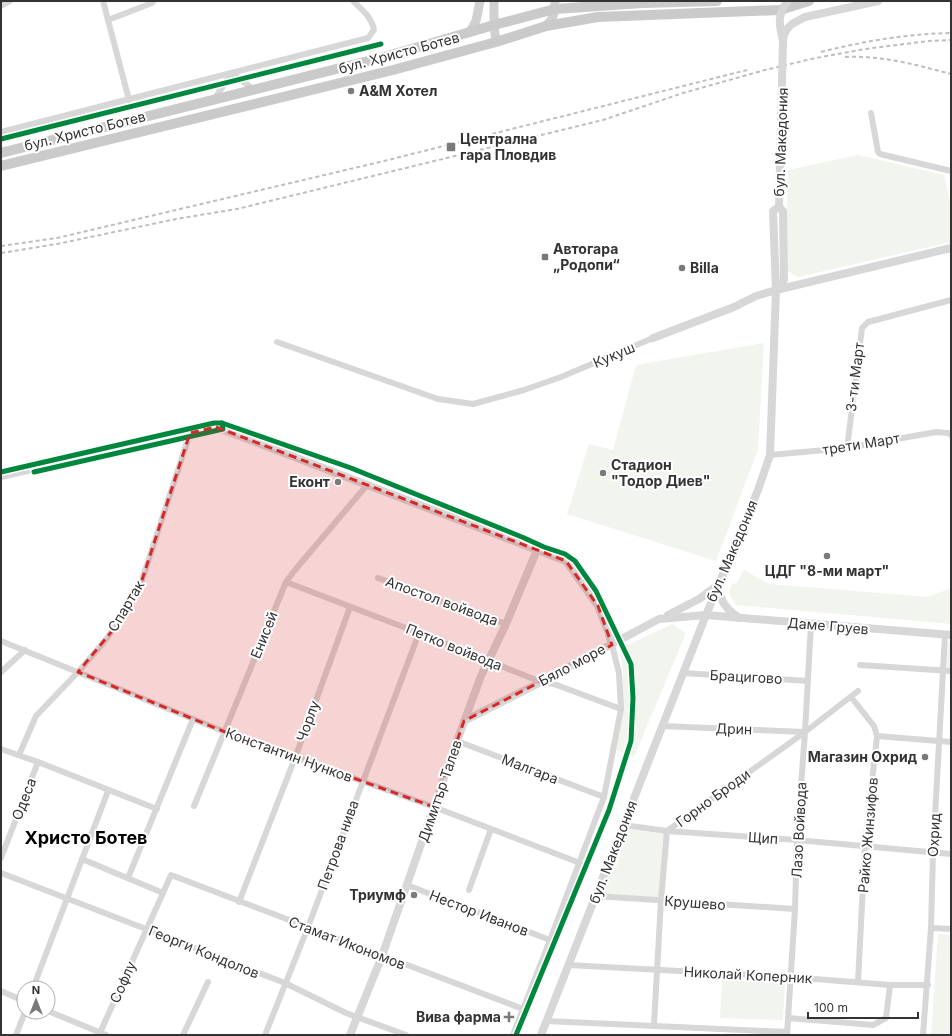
<svg xmlns="http://www.w3.org/2000/svg" width="952" height="1036" font-family="Inter,sans-serif">
	<style>
		.green { fill: #f1f5ed }
		.lines { fill: none; stroke-linecap: round; stroke-linejoin: round }
		.minor { stroke: #d7d7d7; stroke-width: 6 }
		.tertiary { stroke: #d7d7d7; stroke-width: 8 }
		.secondary { stroke: #d0d0d0; stroke-width: 9 }
		.primary { stroke: #cacaca; stroke-width: 10 }
		.rail { stroke: #bebebe; stroke-width: 2; stroke-dasharray: 4 3; stroke-linecap: butt }
		.tertiary-bridge { stroke: #d7d7d7; stroke-width: 8 }
		.cycleway-casing { stroke: #fff; stroke-width: 8 }
		.cycleway { stroke: #00873e; stroke-width: 5 }
		.marked { fill: #d62828; fill-opacity: 0.2; stroke: #d62828; stroke-width: 3; stroke-dasharray: 8 5; stroke-linejoin: round }
		.poi-dot { fill: #7a7a7a; stroke: #fff; stroke-width: 1.5 }
		.labels { text-anchor: middle; stroke-width: 4; stroke-linejoin: round; paint-order: stroke }
		.street-label { font-size: 14px; fill: #333; stroke: #fff }
		.poi-label { font-size: 14px; font-weight: bold; fill: #333; stroke: #fff; text-anchor: start }
		.district-label { font-size: 18px; font-weight: bold; fill: #000; stroke: #fff }
	</style>
	<rect width="100%" height="100%" fill="#fff"/>
	<!-- green -->
	<g class="green">
		<polygon points="858,155 944,175 951,205 951,242 798,277 786,270 788,170"/>
		<polygon points="764,343 758,449 716,561 567,514 589,444 613,450 636,365"/>
		<polygon points="744,570 769,584 928,597 951,588 951,624 736,605 729,593 732,584 737,583"/>
		<polygon points="672,624 686,633 634,757 616,750 620,730 623,671 619,649"/>
		<polygon points="948,642 951,642 951,669 946,668"/>
		<polygon points="625,829 665,834 659,898 601,894 610,870 616,868 621,853 619,845"/>
		<polygon points="938,934 951,935 951,1035 931,1035"/>
		<polygon points="722,980 785,983 783,1020 720,1018"/>
	</g>
	<g class="lines">
		<!-- minor -->
		<g class="minor">
			<polyline points="103,1 129,100"/>
			<polyline points="1,6 10,1"/>
			<polyline points="108,20 152,3 154,1"/>
			<polyline points="215,98 232,73 253,89"/>
			<polyline points="871,113 878,152 880,154 951,171"/>
			<path d="M1 132 368 38 374 30C372 17 362 10 353 1"/>
			<polyline points="277,342 438,399 473,404 524,390 561,377 653,338"/>
			<polyline points="847,448 862,328 868,322 872,321 951,300"/>
			<polyline points="770,455 847,448 936,432 948,433 951,435"/>
			<polyline points="378,578 506,624"/>
			<polyline points="286,582 419,633 531,678 541,682 554,684 621,709"/>
			<polyline points="1,641 225,732 434,807 580,863"/>
			<polyline points="860,665 951,671"/>
			<polyline points="1,672 25,650"/>
			<polyline points="683,673 808,681"/>
			<polyline points="851,697 874,726 877,736 865,846 858,982"/>
			<polyline points="662,726 805,732"/>
			<polyline points="877,736 951,742"/>
			<polyline points="457,741 604,797"/>
			<polyline points="1,749 38,762 157,809"/>
			<polyline points="19,755 36,716 78,672 104,642 112,631 133,593 141,583 190,433"/>
			<polyline points="194,806 286,582 295,570 367,485"/>
			<polyline points="623,825 667,831 797,840 951,854"/>
			<polyline points="1,858 38,762"/>
			<polyline points="82,859 163,893 171,875 523,1009"/>
			<polyline points="1,873 146,929 285,983 346,1013 406,1035"/>
			<polyline points="128,878 193,719"/>
			<polyline points="407,885 550,940"/>
			<polyline points="469,890 491,829"/>
			<polyline points="595,896 795,909"/>
			<polyline points="239,902 295,758 350,607"/>
			<polyline points="931,928 951,929"/>
			<polyline points="568,965 790,977 890,985 928,985"/>
			<polyline points="33,988 108,791"/>
			<polyline points="1,991 24,1001"/>
			<polyline points="48,1011 106,1035"/>
			<polyline points="788,1018 873,1025 886,1018 890,985"/>
			<polyline points="546,1021 787,1032"/>
			<polyline points="654,1025 661,900 667,831 805,732 858,691"/>
			<polyline points="16,1035 25,1012"/>
			<polyline points="99,1035 163,893"/>
			<polyline points="183,1035 208,982"/>
			<polyline points="265,1035 308,927 419,633"/>
			<polyline points="513,1035 550,940 604,797 621,709 619,673 612,645"/>
			<polyline points="787,1035 795,909 797,840 805,732 811,624"/>
			<polyline points="923,1035 931,928 933,853 945,635"/>
		</g>
		<!-- tertiary -->
		<g class="tertiary">
			<polyline points="783,41 784,34 788,28 792,24 805,17 878,1"/>
			<polyline points="653,338 734,307 756,296 776,290 951,248"/>
			<polyline points="1,476 216,427 566,561 598,606 608,631 612,645"/>
			<path d="M718 586C721 602 725 608 739 618"/>
			<polyline points="668,615 699,599 718,585"/>
			<polyline points="464,721 541,682 659,619 706,615 951,635"/>
			<polyline points="350,1035 382,956 457,741 481,676 506,624 537,550"/>
			<polyline points="541,1035 706,615 758,490 770,455 776,290 773,211 779,207 783,211 784,280 776,290"/>
		</g>
		<!-- secondary -->
		<g class="secondary">
			<polyline points="494,1 494,25 496,42"/>
			<path d="M546 26C554 19 555 11 555 1"/>
			<polyline points="470,32 476,21 480,1"/>
		</g>
		<!-- primary -->
		<g class="primary">
			<polyline points="1,153 384,57 494,25 555,9 642,3 717,1"/>
			<polyline points="1,166 393,70 496,42 546,26 598,17 780,10 809,1"/>
		</g>
		<!-- rail -->
		<g class="rail">
			<path d="M821 52C864 41 907 34 951 33"/>
			<path d="M845 57C881 55 917 65 951 74"/>
			<polyline points="1,246 57,238 384,161 747,70"/>
			<polyline points="1,253 57,244 176,219 237,209 603,120 683,93 765,70 811,59 865,49 928,41 951,40"/>
		</g>
		<!-- tertiary-bridge -->
		<path class="tertiary-bridge" d="M779 207 783 41C779 25 777 14 788 1"/>
		<defs>
			<g id="cycleway">
				<polyline points="1,139 381,44"/>
				<polyline points="1,472 214,423 222,423 351,468 522,537 544,547 565,554 575,561 596,591 631,664 633,698 631,741 609,810 516,1035"/>
				<polyline points="34,472 223,429 222,423"/>
			</g>
		</defs>
		<!-- cycleway casing -->
		<use href="#cycleway" class="cycleway-casing"/>
		<!-- cycleway -->
		<use href="#cycleway" class="cycleway"/>
	</g>
	<!-- marked area -->
	<path class="marked" d="M216 427 566 561 598 606 612 645 464 721 434 807 225 732 78 672 112 631 133 593 141 583 190 433Z"/>
	<!-- markers -->
	<g class="poi-dot">
		<circle cx="351" cy="91" r="4"/>
		<rect x="446" y="142" width="10" height="10" rx="2"/>
		<rect x="541" y="253" width="8" height="8" rx="2"/>
		<circle cx="682" cy="268" r="4"/>
		<circle cx="603" cy="473" r="4"/>
		<circle cx="338" cy="482" r="4"/>
		<circle cx="827" cy="556" r="4"/>
		<circle cx="925" cy="757" r="4"/>
		<circle cx="414" cy="895" r="4"/>
		<path d="M507 1011h4v4h4v4h-4v4h-4v-4h-4v-4h4z"/>
	</g>
	<g class="labels">
		<!-- street labels -->
		<g class="street-label">
			<text transform="translate(399 53) rotate(-15)" y="5">бул. Христо Ботев</text>
			<text transform="translate(85 131) rotate(-14)" y="5">бул. Христо Ботев</text>
			<text transform="translate(781 142) rotate(-88)" y="5">бул. Македония</text>
			<text transform="translate(614 355) rotate(-23)" y="5">Кукуш</text>
			<text transform="translate(855 377) rotate(-83)" y="5">3-ти Март</text>
			<text transform="translate(861 444) rotate(-9)" y="5">трети Март</text>
			<text transform="translate(732 551) rotate(-67)" y="5">бул. Македония</text>
			<text transform="translate(442 601) rotate(20)" y="5">Апостол войвода</text>
			<text transform="translate(126 606) rotate(-59)" y="5">Спартак</text>
			<text transform="translate(828 626) rotate(5)" y="5">Даме Груев</text>
			<text transform="translate(264 635) rotate(-68)" y="5">Енисей</text>
			<text transform="translate(454 647) rotate(22)" y="5">Петко войвода</text>
			<text transform="translate(572 665) rotate(-28)" y="5">Бяло море</text>
			<text transform="translate(746 677) rotate(3)" y="5">Брацигово</text>
			<text transform="translate(308 721) rotate(-70)" y="5">Чорлу</text>
			<text transform="translate(734 729) rotate(2)" y="5">Дрин</text>
			<text transform="translate(289 755) rotate(20)" y="5">Константин Нунков</text>
			<text transform="translate(530 769) rotate(21)" y="5">Малгара</text>
			<text transform="translate(440 791) rotate(-71)" y="5">Димитър Талев</text>
			<text transform="translate(713 798) rotate(-36)" y="5">Горно Броди</text>
			<text transform="translate(24 799) rotate(-69)" y="5">Одеса</text>
			<text transform="translate(799 830) rotate(-87)" y="5">Лазо Войвода</text>
			<text transform="translate(868 835) rotate(-85)" y="5">Райко Жинзифов</text>
			<text transform="translate(934 835) rotate(-87)" y="5">Охрид</text>
			<text transform="translate(763 838) rotate(4)" y="5">Щип</text>
			<text transform="translate(338 845) rotate(-70)" y="5">Петрова нива</text>
			<text transform="translate(613 852) rotate(-69)" y="5">бул. Македония</text>
			<text transform="translate(695 903) rotate(4)" y="5">Крушево</text>
			<text transform="translate(479 913) rotate(21)" y="5">Нестор Иванов</text>
			<text transform="translate(347 943) rotate(21)" y="5">Стамат Икономов</text>
			<text transform="translate(204 952) rotate(22)" y="5">Георги Кондолов</text>
			<text transform="translate(748 975) rotate(3)" y="5">Николай Коперник</text>
			<text transform="translate(123 982) rotate(-66)" y="5">Софлу</text>
		</g>
		<!-- poi labels -->
		<g class="poi-label">
			<text x="359" y="96">A&amp;M Хотел</text>
			<text x="460" y="144">Централна<tspan x="460" dy="16">гара Пловдив</tspan></text>
			<text x="553" y="254">Автогара<tspan x="553" dy="16">„Родопи“</tspan></text>
			<text x="690" y="273">Billa</text>
			<text x="611" y="470">Стадион<tspan x="611" dy="16">"Тодор Диев"</tspan></text>
			<text x="330" y="487" text-anchor="end">Еконт</text>
			<text x="827" y="576" text-anchor="middle">ЦДГ "8-ми март"</text>
			<text x="917" y="762" text-anchor="end">Магазин Охрид</text>
			<text x="406" y="900" text-anchor="end">Триумф</text>
			<text x="501" y="1022" text-anchor="end">Вива фарма</text>
		</g>
		<!-- district labels -->
		<g class="district-label">
			<text x="86" y="844">Христо Ботев</text>
		</g>
	</g>
	<!-- border -->
	<rect width="952" height="1036" fill="none" stroke="#333333" stroke-width="4"/>
	<!-- north arrow -->
	<g transform="translate(36 1000)"><circle r="19" fill="#ffffff" stroke="#adadad"/>
	<path d="M0-3L7 15L0 10L-7 15Z" fill="#7a7a7a"/>
	<text y="-6" font-size="11" font-weight="bold" text-anchor="middle" fill="#333333">N</text>
	</g>
	<!-- scale -->
	<path d="M808 1012v6h110v-6" fill="none" stroke="#333333" stroke-width="2"/>
	<text x="814" y="1012" font-size="12" fill="#333333" stroke="#ffffff" stroke-width="3" paint-order="stroke">100 m</text>
</svg>
